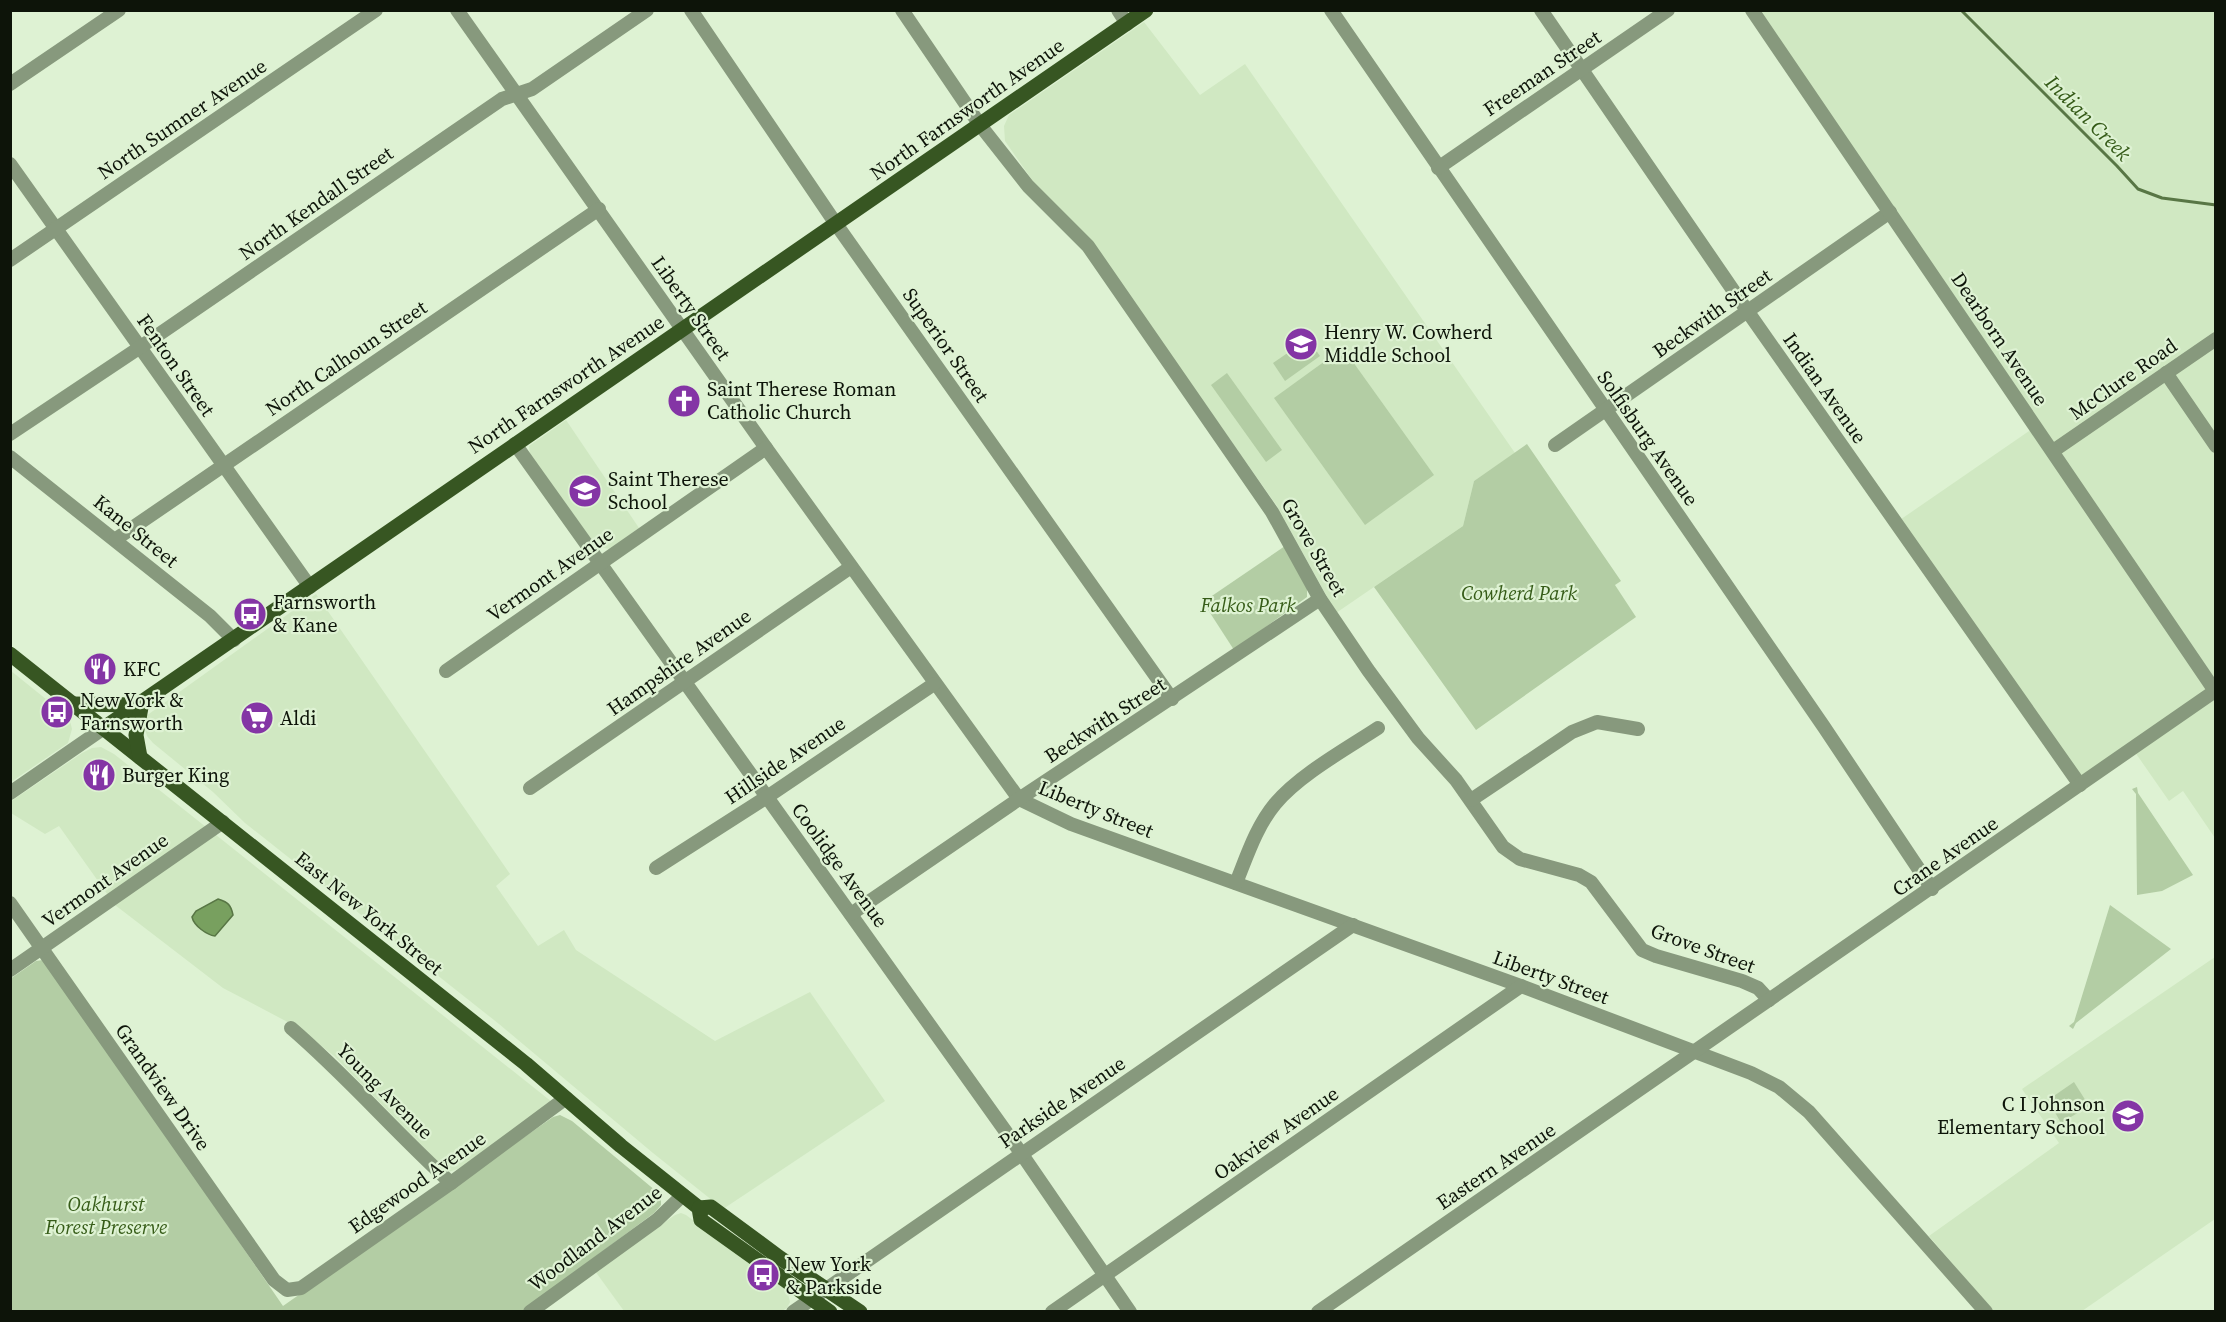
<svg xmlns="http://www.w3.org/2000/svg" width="2226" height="1322" font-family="'Source Serif 4',serif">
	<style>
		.built { fill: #d0e8c2 }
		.green { fill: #b3cda4 }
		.water { fill: #78a05f; stroke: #587645; stroke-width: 1.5 }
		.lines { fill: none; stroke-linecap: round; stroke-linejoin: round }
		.stream { stroke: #587645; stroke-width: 3 }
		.minor { stroke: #87997d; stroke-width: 14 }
		.major { stroke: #375622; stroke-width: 15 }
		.labels { text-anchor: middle; stroke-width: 4.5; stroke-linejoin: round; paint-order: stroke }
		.street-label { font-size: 20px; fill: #0d1409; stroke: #def2d3 }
		.poi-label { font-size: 20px; fill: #0d1409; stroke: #def2d3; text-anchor: start }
		.park-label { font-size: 20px; font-style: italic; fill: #365c18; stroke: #def2d3 }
		.water-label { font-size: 21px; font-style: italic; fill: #345a17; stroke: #def2d3 }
	</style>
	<rect width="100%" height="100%" fill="#def2d3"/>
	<!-- built -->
	<g class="built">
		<polygon points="1746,11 2215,11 2215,838 2183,791 2169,801 2130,745 2074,781 1894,524 2032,429"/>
		<polygon points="1144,22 1200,95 1245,64 1515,453 1474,481 1463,526 1336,613 1277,506 1086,235 1037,187 1005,141 1004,126 1009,115"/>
		<polygon points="566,420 639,528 610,549 597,547 530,454 529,446"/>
		<polygon points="316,594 510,874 496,886 538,946 564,930 576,950 715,1041 810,992 885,1101 723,1209 653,1153 499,1024 245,823 213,792 153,743 147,736 144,726 146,716"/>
		<polygon points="11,671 62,712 70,721 72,729 68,743 11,782"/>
		<polygon points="101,747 114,754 552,1102 458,1169 448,1172 334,1056 299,1028 223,988 115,905 59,826 45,834 11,813 10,802 82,753 92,748"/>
		<polygon points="2215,957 2215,1219 2082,1311 1993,1311 1929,1236 2059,1143 2022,1089"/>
		<polygon points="681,1213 686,1215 787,1290 790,1302 787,1308 782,1311 624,1311 595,1271 675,1215"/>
	</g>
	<!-- green -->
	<g class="green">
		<polygon points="1308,339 1320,356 1285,381 1273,363"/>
		<polygon points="1343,348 1434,475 1365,525 1274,398"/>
		<polygon points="1227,373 1282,450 1266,462 1211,385"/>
		<polygon points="1527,444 1621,581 1615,585 1636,617 1476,730 1374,587 1463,526 1474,481"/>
		<polygon points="1285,546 1307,589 1307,597 1234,650 1203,602"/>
		<polygon points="2137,787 2138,793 2193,875 2162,891 2137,895 2136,794 2132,789"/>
		<polygon points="2110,905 2171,949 2076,1023 2073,1029 2069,1026 2074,1022"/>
		<polygon points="43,960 49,965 283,1306 553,1117 560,1115 572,1121 656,1191 661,1199 661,1205 654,1213 529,1306 533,1311 11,1311 10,979 36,961"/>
		<polygon points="2074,1082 2089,1106 2061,1123 2048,1100"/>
	</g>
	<!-- water -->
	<path class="water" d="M218 899C228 902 231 905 233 915L215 936C207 935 194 926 192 917L196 911Z"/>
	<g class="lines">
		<!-- stream -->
		<polyline class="stream" points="1961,10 2117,166 2138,189 2162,198 2216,205"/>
		<!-- minor -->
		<g class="minor">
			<polyline points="457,10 766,448 1019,799 1071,824 1521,986 1751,1073 1779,1087 1809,1112 1986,1312"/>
			<polyline points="691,10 836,224 1172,699"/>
			<polyline points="902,10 980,125 1028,186 1088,246 1272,512 1320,599 1368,670 1418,738 1456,780 1503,847 1520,859 1579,875 1591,882 1642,950 1656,956 1742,981 1758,988 1769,1000"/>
			<polyline points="1118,10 1127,24"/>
			<polyline points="1331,10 1824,727 1932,889"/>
			<polyline points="1541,10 1748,312 2080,785"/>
			<polyline points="10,84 119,10"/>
			<polyline points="10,164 310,587"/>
			<polyline points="1438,168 1668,10"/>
			<polyline points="10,260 376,10"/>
			<polyline points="2166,373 2216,446"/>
			<polyline points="10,434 139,348 502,99 532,89 647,10"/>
			<polyline points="515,444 1021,1153 1130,1312"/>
			<polyline points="1555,445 1890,212"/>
			<polyline points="2053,451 2216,339"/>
			<polyline points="10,457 210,616 234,640"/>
			<polyline points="116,539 599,209"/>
			<polyline points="446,671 766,448"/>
			<polyline points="530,788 851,567"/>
			<polyline points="10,793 104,728"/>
			<polyline points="1471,800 1572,732 1597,722 1638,729"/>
			<polyline points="656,868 767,797 934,684"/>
			<path d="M1236 883C1247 856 1256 827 1275 804 1299 775 1346 749 1378 728"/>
			<polyline points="10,903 274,1280 287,1290 301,1288 451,1183 566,1098"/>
			<polyline points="851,914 1019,799 1320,599"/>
			<polyline points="10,970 223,822"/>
			<path d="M291 1028C348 1077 396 1133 451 1183"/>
			<polyline points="530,1312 657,1220 683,1195"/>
			<polyline points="793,1312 1353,925"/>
			<polyline points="1052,1312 1521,986"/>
			<path d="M1318 1312C1618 1106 1917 899 2215 691L1752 10"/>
		</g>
		<!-- major -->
		<g class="major">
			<polyline points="10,654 526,1064 621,1146 699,1208 701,1220 830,1312"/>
			<polyline points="73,704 138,705"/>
			<polyline points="104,728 1146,10"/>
			<polyline points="140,757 136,735 142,702"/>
			<polyline points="699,1208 711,1207 780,1258 860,1312"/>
		</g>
	</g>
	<!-- icons -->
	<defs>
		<symbol id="school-disc" viewBox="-11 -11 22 22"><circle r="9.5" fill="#8435a5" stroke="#def2d3"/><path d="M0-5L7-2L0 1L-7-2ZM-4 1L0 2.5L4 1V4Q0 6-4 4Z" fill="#fff"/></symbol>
		<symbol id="church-disc" viewBox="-11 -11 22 22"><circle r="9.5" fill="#8435a5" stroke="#def2d3"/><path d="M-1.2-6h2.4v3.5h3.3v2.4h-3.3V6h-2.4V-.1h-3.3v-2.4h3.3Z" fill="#fff"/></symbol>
		<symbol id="bus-disc" viewBox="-11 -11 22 22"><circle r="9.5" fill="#8435a5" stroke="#def2d3"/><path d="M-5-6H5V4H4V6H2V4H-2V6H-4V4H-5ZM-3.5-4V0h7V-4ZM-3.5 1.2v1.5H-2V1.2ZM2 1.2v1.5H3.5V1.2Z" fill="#fff"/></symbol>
		<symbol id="restaurant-disc" viewBox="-11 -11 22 22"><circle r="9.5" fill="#8435a5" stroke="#def2d3"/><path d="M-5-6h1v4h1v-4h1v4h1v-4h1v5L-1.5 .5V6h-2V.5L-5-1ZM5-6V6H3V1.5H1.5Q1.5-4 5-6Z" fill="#fff"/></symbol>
		<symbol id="supermarket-disc" viewBox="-11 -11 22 22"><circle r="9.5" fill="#8435a5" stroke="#def2d3"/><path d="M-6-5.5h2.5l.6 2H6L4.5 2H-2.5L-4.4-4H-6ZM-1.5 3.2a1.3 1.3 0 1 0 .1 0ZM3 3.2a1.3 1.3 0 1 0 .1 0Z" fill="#fff"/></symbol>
	</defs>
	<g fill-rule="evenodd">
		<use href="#school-disc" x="1282" y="325" width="38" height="38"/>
		<use href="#church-disc" x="665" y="382" width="38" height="38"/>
		<use href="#school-disc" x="566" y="472" width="38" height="38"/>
		<use href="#bus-disc" x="231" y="595" width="38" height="38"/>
		<use href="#restaurant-disc" x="81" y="650" width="38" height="38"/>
		<use href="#bus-disc" x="38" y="693" width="38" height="38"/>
		<use href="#supermarket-disc" x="238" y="699" width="38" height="38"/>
		<use href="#restaurant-disc" x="80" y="756" width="38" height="38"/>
		<use href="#school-disc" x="2109" y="1097" width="38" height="38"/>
		<use href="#bus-disc" x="744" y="1256" width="38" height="38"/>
	</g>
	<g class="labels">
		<!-- street labels -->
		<g class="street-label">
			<text transform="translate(1542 73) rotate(-34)" y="7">Freeman Street</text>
			<text transform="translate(967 109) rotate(-35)" y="7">North Farnsworth Avenue</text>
			<text transform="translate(182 119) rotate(-34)" y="7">North Sumner Avenue</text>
			<text transform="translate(316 203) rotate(-35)" y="7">North Kendall Street</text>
			<text transform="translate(691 308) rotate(55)" y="7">Liberty Street</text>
			<text transform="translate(1712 313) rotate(-35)" y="7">Beckwith Street</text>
			<text transform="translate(2000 339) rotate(56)" y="7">Dearborn Avenue</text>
			<text transform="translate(946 345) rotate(55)" y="7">Superior Street</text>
			<text transform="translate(346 358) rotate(-34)" y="7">North Calhoun Street</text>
			<text transform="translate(176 365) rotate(55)" y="7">Fenton Street</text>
			<text transform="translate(2123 379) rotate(-35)" y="7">McClure Road</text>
			<text transform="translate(566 384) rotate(-34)" y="7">North Farnsworth Avenue</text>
			<text transform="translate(1825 388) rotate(55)" y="7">Indian Avenue</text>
			<text transform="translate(1648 438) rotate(55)" y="7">Solfisburg Avenue</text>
			<text transform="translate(136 531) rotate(39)" y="7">Kane Street</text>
			<text transform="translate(1314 547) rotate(60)" y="7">Grove Street</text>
			<text transform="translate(550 574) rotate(-35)" y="7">Vermont Avenue</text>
			<text transform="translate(679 662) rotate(-35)" y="7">Hampshire Avenue</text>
			<text transform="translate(1105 720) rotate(-33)" y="7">Beckwith Street</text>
			<text transform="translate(785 760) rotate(-34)" y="7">Hillside Avenue</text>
			<text transform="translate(1096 809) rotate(22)" y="7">Liberty Street</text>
			<text transform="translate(1945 856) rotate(-35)" y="7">Crane Avenue</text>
			<text transform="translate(840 865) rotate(54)" y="7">Coolidge Avenue</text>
			<text transform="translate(105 880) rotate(-35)" y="7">Vermont Avenue</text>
			<text transform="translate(369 913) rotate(39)" y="7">East New York Street</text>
			<text transform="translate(1703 948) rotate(20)" y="7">Grove Street</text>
			<text transform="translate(1551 977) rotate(20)" y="7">Liberty Street</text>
			<text transform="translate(163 1087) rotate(55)" y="7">Grandview Drive</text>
			<text transform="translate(385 1091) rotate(45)" y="7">Young Avenue</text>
			<text transform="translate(1062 1102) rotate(-34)" y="7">Parkside Avenue</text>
			<text transform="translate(1276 1133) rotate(-35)" y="7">Oakview Avenue</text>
			<text transform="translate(1496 1166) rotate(-34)" y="7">Eastern Avenue</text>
			<text transform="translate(417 1182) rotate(-35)" y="7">Edgewood Avenue</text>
			<text transform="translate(595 1238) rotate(-37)" y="7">Woodland Avenue</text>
		</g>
		<!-- poi labels -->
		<g class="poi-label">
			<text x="1324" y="339">Henry W. Cowherd<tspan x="1324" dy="23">Middle School</tspan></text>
			<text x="707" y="396">Saint Therese Roman<tspan x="707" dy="23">Catholic Church</tspan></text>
			<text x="608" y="486">Saint Therese<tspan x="608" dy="23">School</tspan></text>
			<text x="273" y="609">Farnsworth<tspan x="273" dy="23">&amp; Kane</tspan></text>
			<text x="123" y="676">KFC</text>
			<text x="80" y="707">New York &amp;<tspan x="80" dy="23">Farnsworth</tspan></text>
			<text x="280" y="725">Aldi</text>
			<text x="122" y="782">Burger King</text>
			<text x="2105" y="1111" text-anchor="end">C I Johnson<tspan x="2105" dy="23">Elementary School</tspan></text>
			<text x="786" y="1271">New York<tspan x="786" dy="23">&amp; Parkside</tspan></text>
		</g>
		<!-- park labels -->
		<g class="park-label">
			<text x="1519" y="600">Cowherd Park</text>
			<text x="1248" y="612">Falkos Park</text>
			<text x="106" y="1211">Oakhurst<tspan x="106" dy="23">Forest Preserve</tspan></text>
		</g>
		<!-- water labels -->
		<g class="water-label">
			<text transform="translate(2088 118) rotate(45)" y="7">Indian Creek</text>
		</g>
	</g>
	<!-- border -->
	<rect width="2226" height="1322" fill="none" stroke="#0d1409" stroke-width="24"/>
</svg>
